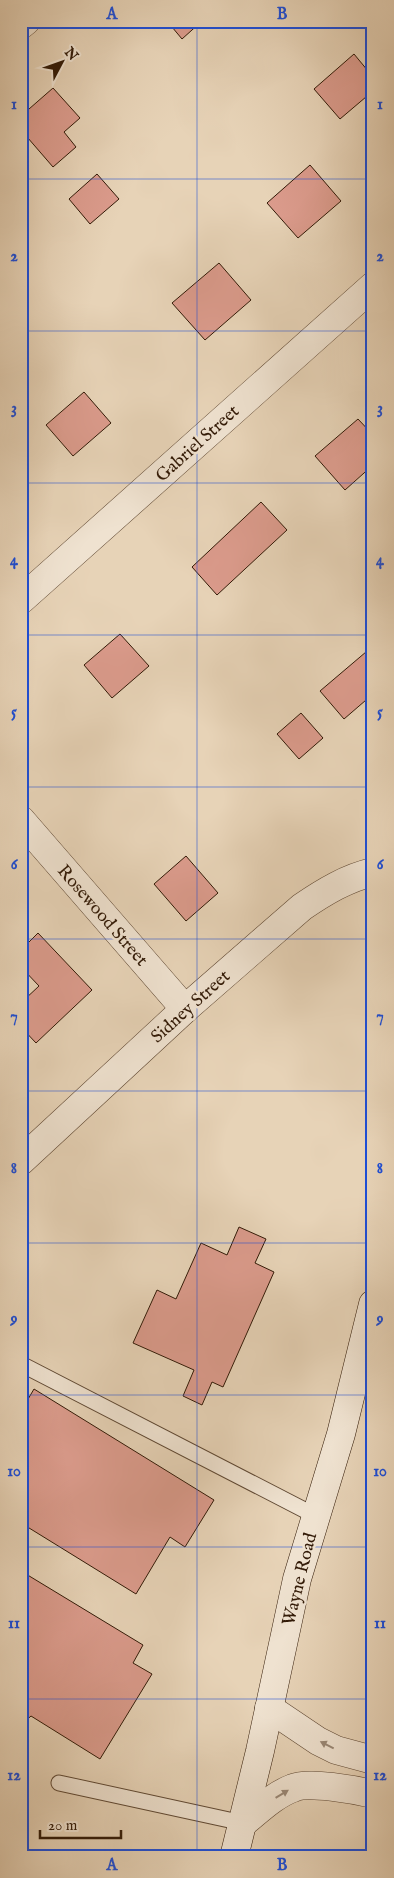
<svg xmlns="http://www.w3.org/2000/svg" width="394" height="1878" font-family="'IM FELL English',serif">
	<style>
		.building { fill: #db9b8c; stroke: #321a07 }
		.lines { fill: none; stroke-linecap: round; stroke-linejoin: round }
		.service-casing { stroke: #5f4833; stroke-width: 17 }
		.minor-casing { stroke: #5f4833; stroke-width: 29 }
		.tertiary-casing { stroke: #5f4833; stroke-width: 29 }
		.secondary-casing { stroke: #321a07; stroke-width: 29 }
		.service { stroke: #efe2d0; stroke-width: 15 }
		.minor { stroke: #efe2d0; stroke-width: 28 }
		.tertiary { stroke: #efe2d0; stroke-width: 28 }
		.secondary { stroke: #efe2d0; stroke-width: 28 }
		.oneway { fill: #9a8876 }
		.grid { fill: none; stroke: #1d4ed8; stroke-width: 1; stroke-opacity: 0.55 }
		.labels { text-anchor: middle; stroke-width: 5; stroke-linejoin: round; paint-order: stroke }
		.street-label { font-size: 18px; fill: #321a07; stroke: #efe2d0 }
		.neatline { fill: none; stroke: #1d4ed8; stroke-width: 2 }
		.grid-label { font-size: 16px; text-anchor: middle; font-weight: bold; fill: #1d4ed8 }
	</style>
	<rect width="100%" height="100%" fill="#e7d3b7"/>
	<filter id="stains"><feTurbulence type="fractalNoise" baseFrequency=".004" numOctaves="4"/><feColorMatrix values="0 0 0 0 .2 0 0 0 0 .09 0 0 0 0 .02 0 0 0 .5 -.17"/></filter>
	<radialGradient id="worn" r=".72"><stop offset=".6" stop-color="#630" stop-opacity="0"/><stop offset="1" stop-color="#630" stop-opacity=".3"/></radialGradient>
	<!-- building -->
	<g class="building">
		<polygon points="167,21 202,21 182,39"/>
		<polygon points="354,54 373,77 373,91 340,119 314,89"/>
		<polygon points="53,88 80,118 64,132 76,147 53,167 21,130 21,116"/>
		<polygon points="310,165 341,201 298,238 267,203"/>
		<polygon points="97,174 119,199 90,224 69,199"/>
		<polygon points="219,263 251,300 205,340 172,303"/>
		<polygon points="84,392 111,423 73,456 46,425"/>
		<polygon points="358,419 373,435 373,465 345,490 315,456"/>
		<polygon points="261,502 287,530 217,595 192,567"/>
		<polygon points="120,634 149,666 112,698 84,665"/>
		<polygon points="373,646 373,694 344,719 320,691"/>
		<polygon points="301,713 323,738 299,759 277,734"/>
		<polygon points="186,856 218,893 186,921 154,884"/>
		<polygon points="38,933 92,990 36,1043 21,1027 21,997 24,1000 39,986 21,967 21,950"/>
		<polygon points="239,1227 266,1239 255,1263 274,1272 223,1387 212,1382 202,1405 183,1396 194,1370 133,1343 157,1290 176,1299 201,1243 227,1255"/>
		<polygon points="34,1389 214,1500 185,1547 170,1537 136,1594 21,1523 21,1411"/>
		<polygon points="21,1571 143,1645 133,1663 152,1674 100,1759 31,1716 21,1725"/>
	</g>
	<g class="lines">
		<defs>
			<g id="service">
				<polyline points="21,1364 316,1516"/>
				<polyline points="59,1783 243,1823"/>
			</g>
			<g id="minor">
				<polyline points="21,25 26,21"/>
				<polyline points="21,600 373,286"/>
				<polyline points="21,820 185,1009"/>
				<path d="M21 1161 185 1009 302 907C324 892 347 878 373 872"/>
			</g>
			<g id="tertiary">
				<polyline points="269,1708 318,1741 336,1750 373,1760"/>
				<path d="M243 1823C258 1811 274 1795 293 1788 308 1781 356 1790 373 1794"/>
			</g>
			<polyline id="secondary" points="234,1857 260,1751 297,1579 341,1434 373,1304"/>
		</defs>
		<!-- service casing -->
		<use href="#service" class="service-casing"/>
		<!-- minor casing -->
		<use href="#minor" class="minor-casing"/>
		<!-- tertiary casing -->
		<use href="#tertiary" class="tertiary-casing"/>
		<!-- secondary casing -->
		<use href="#secondary" class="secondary-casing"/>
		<!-- service -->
		<use href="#service" class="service"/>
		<!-- minor -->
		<use href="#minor" class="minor"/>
		<!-- tertiary -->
		<use href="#tertiary" class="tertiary"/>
		<!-- secondary -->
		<use href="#secondary" class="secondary"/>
	</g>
	<!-- one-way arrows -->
	<defs><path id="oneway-solid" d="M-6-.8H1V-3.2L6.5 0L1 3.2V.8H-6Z" transform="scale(1.25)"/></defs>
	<g class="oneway">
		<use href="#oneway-solid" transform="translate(327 1745) rotate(-153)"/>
		<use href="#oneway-solid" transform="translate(282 1794) rotate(-31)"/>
	</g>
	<!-- grid -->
	<path class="grid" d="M197 21V1857M21 179H373M21 331H373M21 483H373M21 635H373M21 787H373M21 939H373M21 1091H373M21 1243H373M21 1395H373M21 1547H373M21 1699H373"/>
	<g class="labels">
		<!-- street labels -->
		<g class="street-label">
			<text transform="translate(197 443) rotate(-42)" y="6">Gabriel Street</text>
			<text transform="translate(103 915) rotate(49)" y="6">Rosewood Street</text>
			<text transform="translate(190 1006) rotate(-42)" y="6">Sidney Street</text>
			<text transform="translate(299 1579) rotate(-76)" y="6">Wayne Road</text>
		</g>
	</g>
	<!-- margin -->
	<rect width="394" height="1878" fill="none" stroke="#e7d3b7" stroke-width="55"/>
	<!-- north arrow -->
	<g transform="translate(62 62) rotate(49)" stroke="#efe2d0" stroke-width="4" paint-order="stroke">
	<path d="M0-4L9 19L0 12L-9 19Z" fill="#321a07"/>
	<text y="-8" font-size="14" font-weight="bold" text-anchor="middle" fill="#321a07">N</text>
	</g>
	<!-- scale -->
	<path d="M40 1830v8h81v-8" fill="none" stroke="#321a07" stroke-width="2.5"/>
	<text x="48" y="1830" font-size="15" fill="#321a07" stroke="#efe2d0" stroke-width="4" paint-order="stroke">20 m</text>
	<rect x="28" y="28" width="338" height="1822" class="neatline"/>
	<g class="grid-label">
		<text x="112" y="19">A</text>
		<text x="282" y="19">B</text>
		<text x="14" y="109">1</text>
		<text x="380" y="109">1</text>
		<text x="14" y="261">2</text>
		<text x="380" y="261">2</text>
		<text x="14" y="413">3</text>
		<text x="380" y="413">3</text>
		<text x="14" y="565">4</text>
		<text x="380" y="565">4</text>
		<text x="14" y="717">5</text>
		<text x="380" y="717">5</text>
		<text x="14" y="869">6</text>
		<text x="380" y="869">6</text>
		<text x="14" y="1021">7</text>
		<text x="380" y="1021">7</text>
		<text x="14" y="1173">8</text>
		<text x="380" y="1173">8</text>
		<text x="14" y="1324">9</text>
		<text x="380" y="1324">9</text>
		<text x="14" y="1476">10</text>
		<text x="380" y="1476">10</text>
		<text x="14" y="1628">11</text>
		<text x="380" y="1628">11</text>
		<text x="14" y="1780">12</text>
		<text x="380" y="1780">12</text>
		<text x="112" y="1870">A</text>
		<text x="282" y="1870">B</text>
	</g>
	<rect width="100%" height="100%" filter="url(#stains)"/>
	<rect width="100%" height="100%" fill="url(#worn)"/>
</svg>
